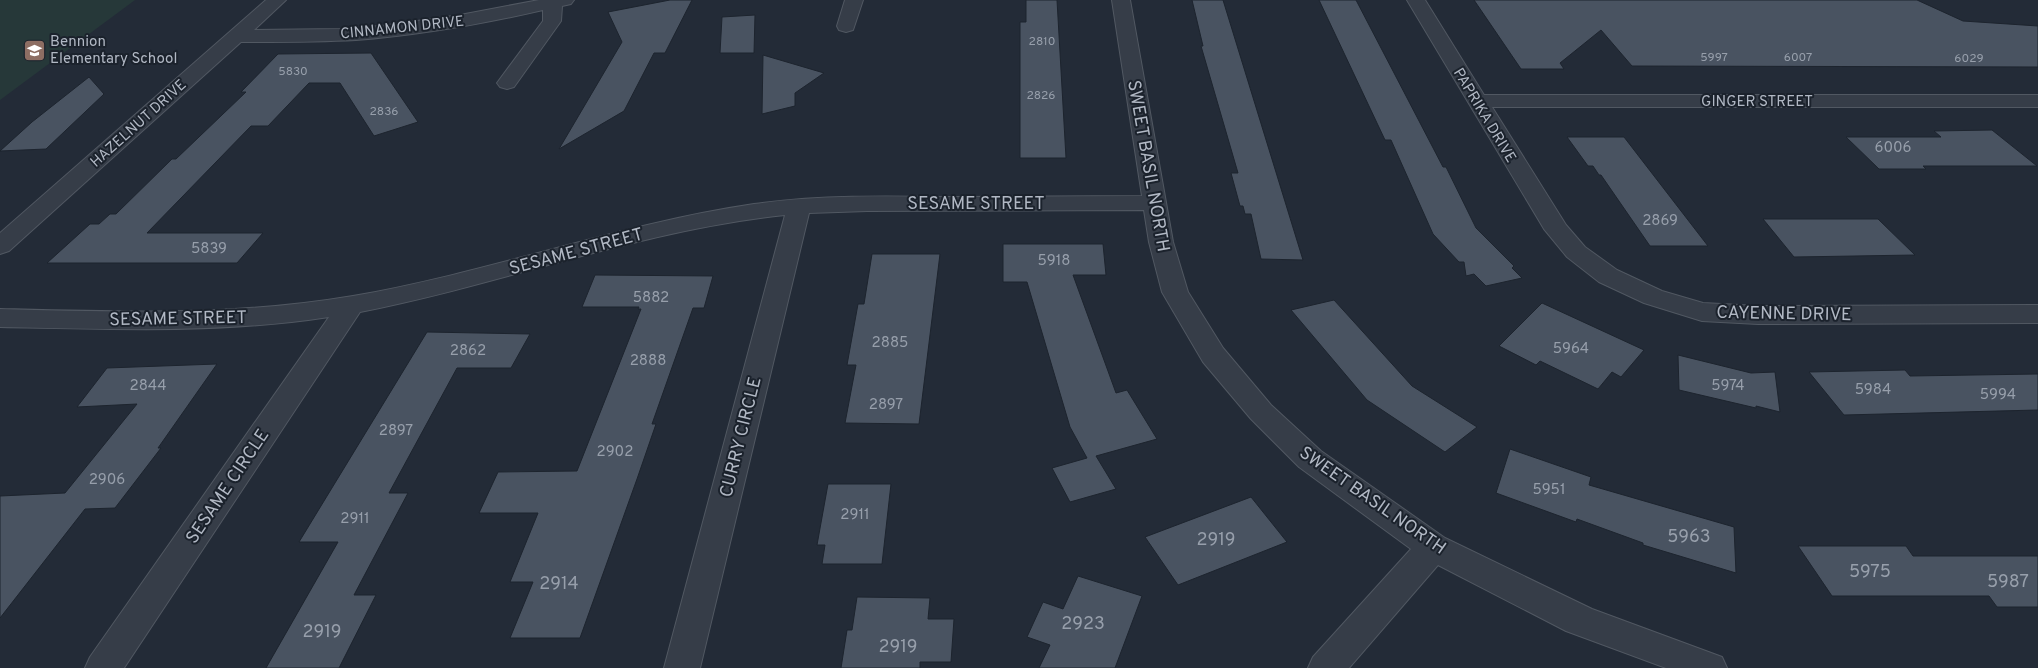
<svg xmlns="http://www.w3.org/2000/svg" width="2038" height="668" font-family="Overpass,sans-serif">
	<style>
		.green { fill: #263839 }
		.building { fill: #495361; stroke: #1d242e }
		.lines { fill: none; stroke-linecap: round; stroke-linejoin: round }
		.minor-casing { stroke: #515862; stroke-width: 2 }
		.minor { fill: #363d48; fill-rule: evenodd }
		.labels { text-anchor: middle; stroke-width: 4; stroke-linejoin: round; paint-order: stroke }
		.far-number-label { font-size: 12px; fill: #979fab }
		.far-street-label { font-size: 15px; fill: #b1b8c4; stroke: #1b222c }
		.far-poi-label { font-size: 15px; fill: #b1b8c4; stroke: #1b222c; text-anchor: start }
		.number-label { font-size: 15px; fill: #979fab }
		.street-label { font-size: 18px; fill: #b1b8c4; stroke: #1b222c }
		.near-number-label { font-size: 18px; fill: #979fab }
	</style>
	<rect width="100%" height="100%" fill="#232b37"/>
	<!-- green -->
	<polygon class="green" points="0,0 135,0 0,100"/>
	<!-- building -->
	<g class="building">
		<polygon points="670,0 692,0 665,53 654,53 624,111 559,149 622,42 608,12"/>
		<polygon points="1026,0 1057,0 1066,158 1020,158 1020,22 1026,22"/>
		<polygon points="1192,0 1223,0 1303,260 1261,259 1251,214 1245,214 1243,206 1240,206 1231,173 1238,173 1201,46 1203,46"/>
		<polygon points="1319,0 1356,0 1443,167 1446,167 1476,228 1514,266 1512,268 1522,278 1486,286 1474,274 1466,276 1464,262 1459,262 1433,234 1391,140 1385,140"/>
		<polygon points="1474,0 1917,0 1963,21 2038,26 2038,67 1632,66 1601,30 1560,63 1564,69 1521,69"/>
		<polygon points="755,15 754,53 720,53 722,17"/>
		<polygon points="371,53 418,122 374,136 340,83 309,83 268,126 251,126 147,233 263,233 237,263 47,263 90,224 99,224 110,214 116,214 172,159 176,159 246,92 241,92 278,54"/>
		<polygon points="763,55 824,73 795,93 795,106 762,114"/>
		<polygon points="89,77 104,94 46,149 0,151 32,122"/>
		<polygon points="1992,130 2037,166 1923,166 1926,169 1879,169 1846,137 1941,137 1934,131"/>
		<polygon points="1567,137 1624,137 1708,246 1650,246 1601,175 1599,175 1593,166 1588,166"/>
		<polygon points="1763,219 1878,219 1915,255 1794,257"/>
		<polygon points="1003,244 1103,244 1106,275 1073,275 1116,393 1127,390 1157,439 1096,456 1116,489 1070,502 1052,468 1087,458 1070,427 1027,282 1003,282"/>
		<polygon points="872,254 940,254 919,424 845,423 856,365 847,365 858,304 864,304"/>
		<polygon points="595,275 713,276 704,308 693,308 652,424 656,424 637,479 580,638 510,638 533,582 510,582 538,513 479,513 498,472 577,471 641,309 638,309 639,307 582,307"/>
		<polygon points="1334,300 1412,386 1477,427 1445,452 1367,400 1291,310"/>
		<polygon points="1542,303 1644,350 1621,377 1612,372 1598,389 1540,361 1536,365 1499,346"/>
		<polygon points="427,332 530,334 511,368 457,368 389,493 408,493 354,595 376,595 339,668 266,668 338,542 299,542"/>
		<polygon points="1678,355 1751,373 1775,372 1780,412 1756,406 1756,408 1679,390"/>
		<polygon points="217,364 158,448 161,448 115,508 85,509 0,618 0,496 65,493 137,404 77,407 107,368"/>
		<polygon points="1905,370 1910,376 2038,374 2038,410 1844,415 1809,372"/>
		<polygon points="1510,449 1591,477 1589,485 1734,527 1736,573 1643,545 1643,543 1577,519 1576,522 1496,493"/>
		<polygon points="828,484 891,484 882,564 822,564 825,545 817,545"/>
		<polygon points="1251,497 1287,542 1178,585 1145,537"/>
		<polygon points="1798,546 1906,546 1913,556 2038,556 2038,607 1997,607 1989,596 1832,596"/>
		<polygon points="1078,576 1142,596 1115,668 1039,668 1050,645 1027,637 1043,602 1063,609"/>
		<polygon points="857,597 930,598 928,619 954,619 951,662 920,662 920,668 841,668 847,630 852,630"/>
	</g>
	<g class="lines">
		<defs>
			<g id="minor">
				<path d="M266 0H286L254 30 340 29 381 26 460 15 539 0H574L571 4 562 6 561 21 514 87 507 89 500 87 497 83 543 21V10C482 24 419 35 356 40 318 42 279 42 241 42L9 251 0 254V233Z"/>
				<polygon points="845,0 863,0 853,30 846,32 839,30 837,26"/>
				<path d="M1112 0H1130L1173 242 1188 292 1223 348 1271 405 1321 451 1445 538 1592 609 1722 657 1727 668H1666L1566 631 1438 565 1349 668H1308L1313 657 1411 549 1299 467 1251 419 1203 362 1162 292 1149 242 1144 210 867 211 809 213 700 668H664L785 215C640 230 503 284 360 312L124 668H85L90 657 329 317C220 334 110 329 0 327V309C118 312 236 316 353 296 488 273 618 224 754 204 819 195 885 196 950 197 1014 197 1078 196 1142 196Z"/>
				<polygon points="1407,0 1425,0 1484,95 2038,95 2038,107 1492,107 1566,225 1585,247 1617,270 1662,291 1703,303 1758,306 2038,305 2038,323 1758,324 1702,321 1644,303 1599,282 1567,257 1544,229"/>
			</g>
		</defs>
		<!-- minor casing -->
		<use href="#minor" class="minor-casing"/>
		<!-- minor -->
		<use href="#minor" class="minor"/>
	</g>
	<!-- icons -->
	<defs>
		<symbol id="school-square" viewBox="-11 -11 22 22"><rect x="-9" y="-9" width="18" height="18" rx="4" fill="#8d6e63" stroke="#1b222c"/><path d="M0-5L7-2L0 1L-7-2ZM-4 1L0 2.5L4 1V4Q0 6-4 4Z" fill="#fff"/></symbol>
	</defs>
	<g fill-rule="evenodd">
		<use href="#school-square" x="22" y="38" width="25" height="25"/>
	</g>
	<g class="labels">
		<!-- far-number labels -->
		<g class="far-number-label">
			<text x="1042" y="45">2810</text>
			<text x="1714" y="61">5997</text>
			<text x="1798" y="61">6007</text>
			<text x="1969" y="62">6029</text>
			<text x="293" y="75">5830</text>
			<text x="1041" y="99">2826</text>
			<text x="384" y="115">2836</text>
		</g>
		<!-- far-street labels -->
		<g class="far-street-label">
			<text transform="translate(402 27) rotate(-6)" y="5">CINNAMON DRIVE</text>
			<text x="1757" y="106">GINGER STREET</text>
			<text transform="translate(1485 115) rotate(59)" y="5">PAPRIKA DRIVE</text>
			<text transform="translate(138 123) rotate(-42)" y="5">HAZELNUT DRIVE</text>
		</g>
		<!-- far-poi labels -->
		<g class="far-poi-label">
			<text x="50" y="46">Bennion<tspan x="50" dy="17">Elementary School</tspan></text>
		</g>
		<!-- number labels -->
		<g class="number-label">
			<text x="1893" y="152">6006</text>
			<text x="1660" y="225">2869</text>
			<text x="209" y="253">5839</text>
			<text x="1054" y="265">5918</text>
			<text x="651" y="302">5882</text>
			<text x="890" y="347">2885</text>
			<text x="1571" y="353">5964</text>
			<text x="468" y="355">2862</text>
			<text x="648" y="365">2888</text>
			<text x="148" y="390">2844</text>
			<text x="1728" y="390">5974</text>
			<text x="1873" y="394">5984</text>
			<text x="1998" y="399">5994</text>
			<text x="886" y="409">2897</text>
			<text x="396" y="435">2897</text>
			<text x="615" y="456">2902</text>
			<text x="107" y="484">2906</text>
			<text x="1549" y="494">5951</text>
			<text x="855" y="519">2911</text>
			<text x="355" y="523">2911</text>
		</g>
		<!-- street labels -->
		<g class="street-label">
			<text transform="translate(1149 166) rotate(80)" y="6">SWEET BASIL NORTH</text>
			<text x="976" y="209">SESAME STREET</text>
			<text transform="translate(576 251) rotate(-15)" y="6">SESAME STREET</text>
			<text transform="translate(1784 313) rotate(1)" y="6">CAYENNE DRIVE</text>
			<text transform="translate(178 318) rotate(-1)" y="6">SESAME STREET</text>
			<text transform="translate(740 437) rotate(-76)" y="6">CURRY CIRCLE</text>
			<text transform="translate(227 486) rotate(-56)" y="6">SESAME CIRCLE</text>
			<text transform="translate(1373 500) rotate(35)" y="6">SWEET BASIL NORTH</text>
		</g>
		<!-- near-number labels -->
		<g class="near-number-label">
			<text x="1689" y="542">5963</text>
			<text x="1216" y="545">2919</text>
			<text x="1870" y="577">5975</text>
			<text x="2008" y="587">5987</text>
			<text x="559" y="589">2914</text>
			<text x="1083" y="629">2923</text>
			<text x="322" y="637">2919</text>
			<text x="898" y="652">2919</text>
		</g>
	</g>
</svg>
